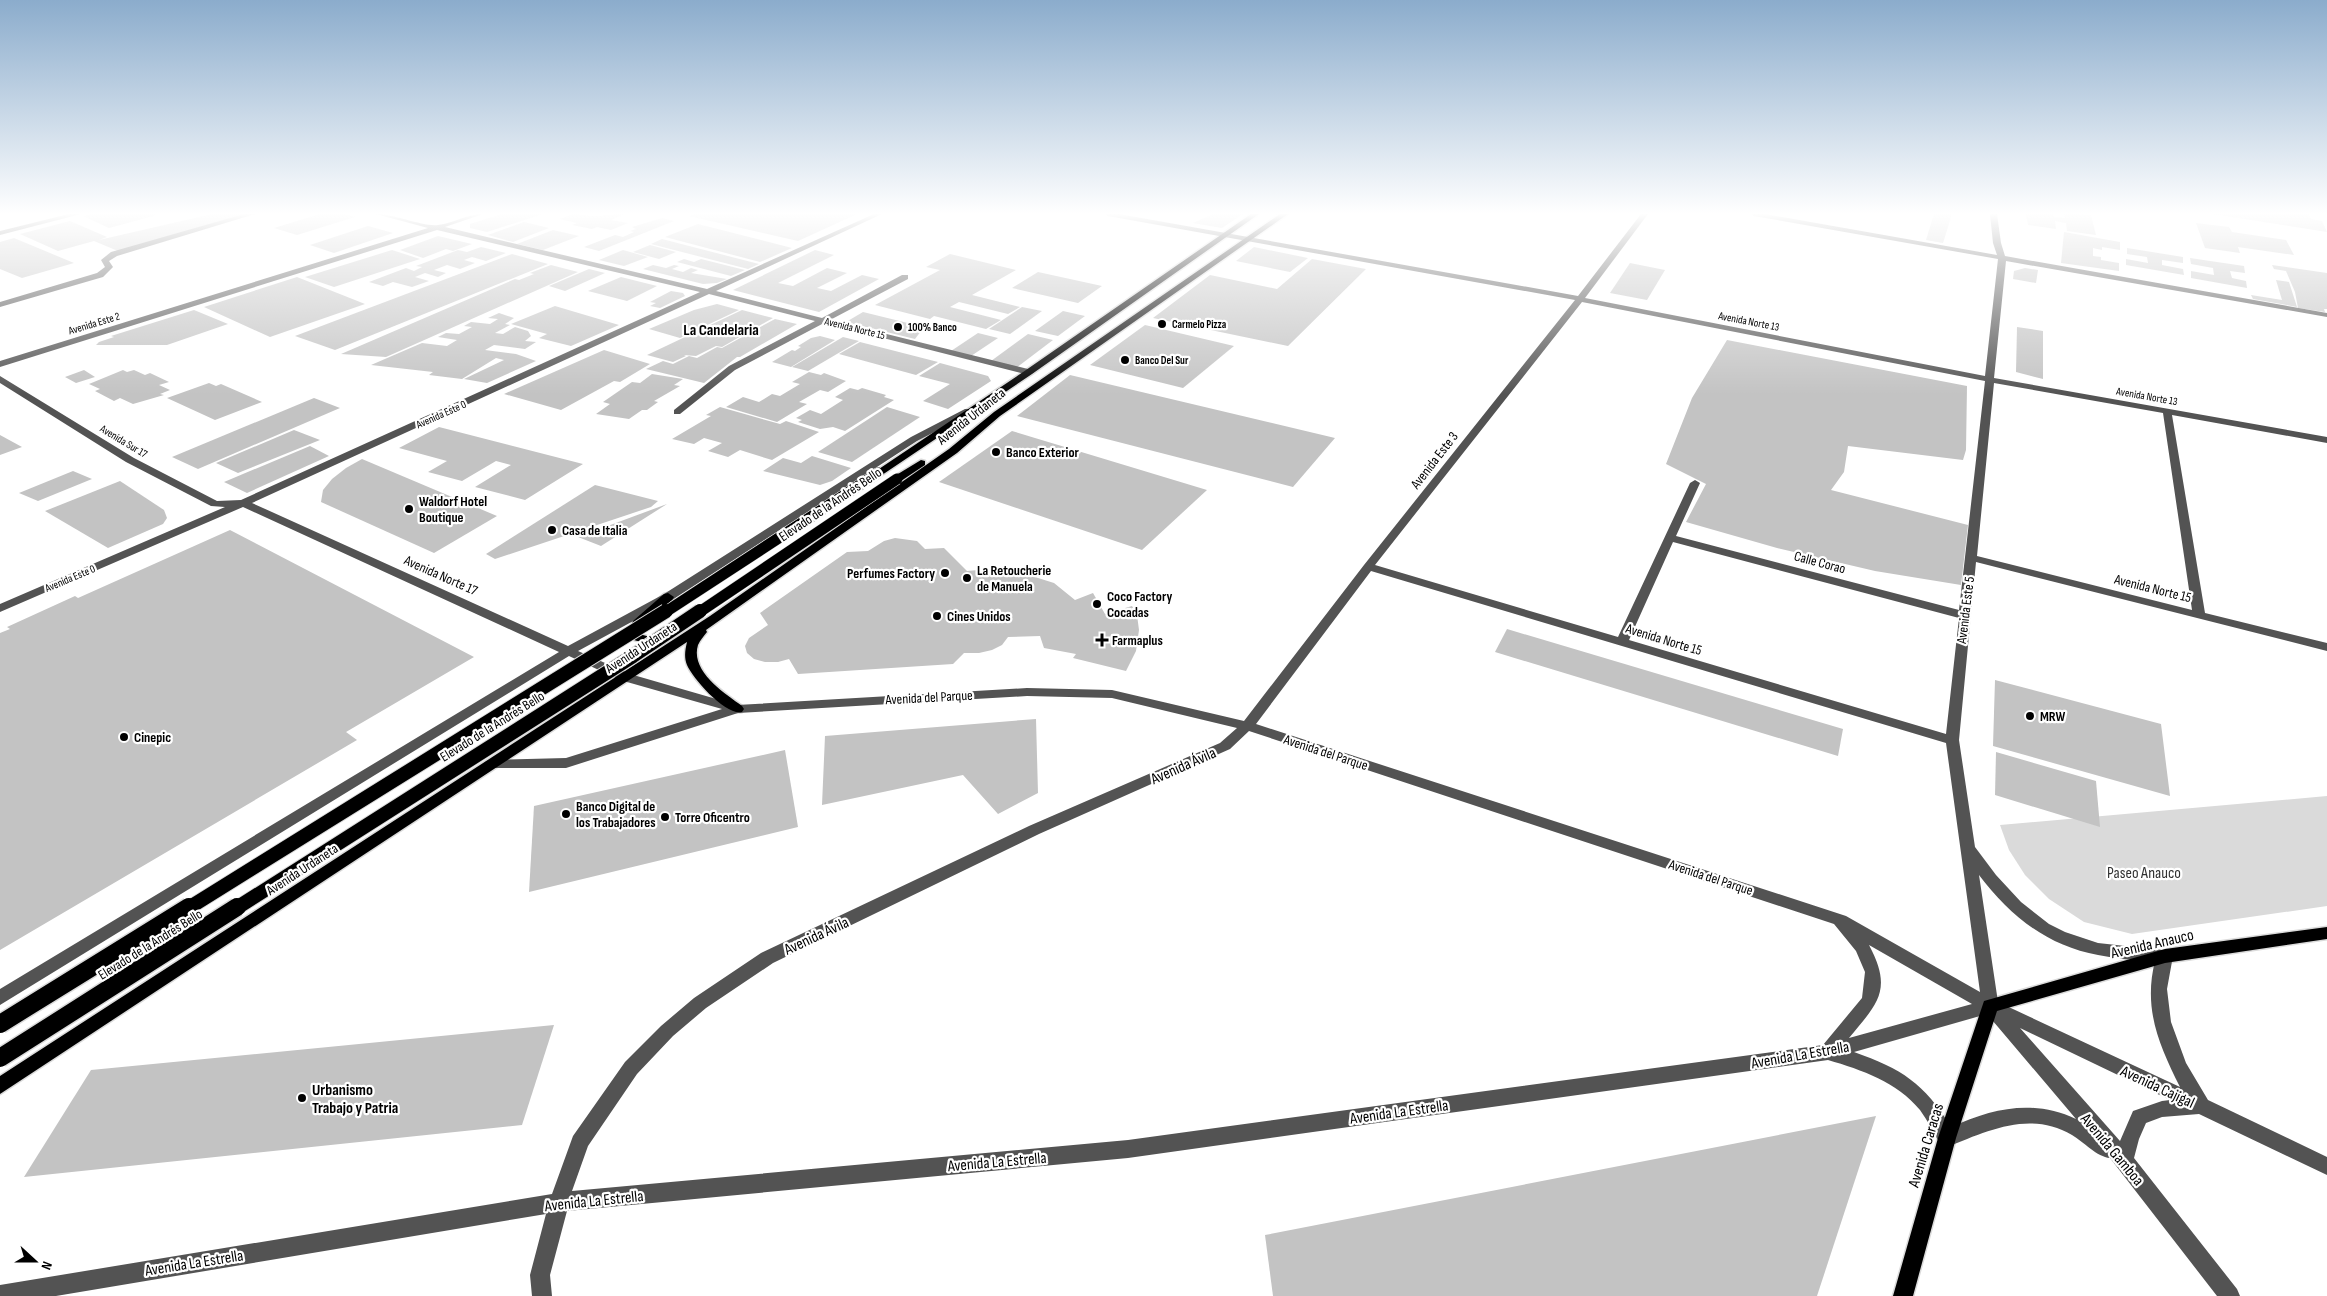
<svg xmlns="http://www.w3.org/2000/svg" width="2327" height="1296" font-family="'Sofia Sans Condensed',sans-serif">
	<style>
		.green { fill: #dadada }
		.building { fill: #c3c3c3 }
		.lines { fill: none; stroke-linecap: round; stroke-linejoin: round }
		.major-casing { stroke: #dbdbdb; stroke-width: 3 }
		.minor { fill: #535353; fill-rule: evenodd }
		.major { fill: #000; fill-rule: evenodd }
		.major-bridge-far2-casing { stroke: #dbdbdb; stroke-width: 12; stroke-linecap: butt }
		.major-bridge-far1-casing { stroke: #dbdbdb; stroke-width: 16; stroke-linecap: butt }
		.major-bridge-casing { stroke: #dbdbdb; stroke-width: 21; stroke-linecap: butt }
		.major-bridge-far2 { stroke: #000; stroke-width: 11 }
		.major-bridge-far1 { stroke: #000; stroke-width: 14 }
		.major-bridge { stroke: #000; stroke-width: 18 }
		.poi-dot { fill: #000; stroke: #fff; stroke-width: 2 }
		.labels { text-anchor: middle; stroke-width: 4.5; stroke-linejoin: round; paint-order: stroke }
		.far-street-label { font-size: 11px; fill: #000; stroke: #fff }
		.far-poi-label { font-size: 11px; font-weight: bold; fill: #000; stroke: #fff; text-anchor: start }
		.street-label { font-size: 14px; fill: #000; stroke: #fff }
		.poi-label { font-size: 14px; font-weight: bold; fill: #000; stroke: #fff; text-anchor: start }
		.far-district-label { font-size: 16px; font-weight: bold; fill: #000; stroke: #fff }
		.near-street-label { font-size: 16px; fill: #000; stroke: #fff }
		.near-park-label { font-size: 16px; fill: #313131; stroke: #fff }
		.near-poi-label { font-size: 16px; font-weight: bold; fill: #000; stroke: #fff; text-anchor: start }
	</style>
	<rect width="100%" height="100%" fill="#fff"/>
	<!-- green -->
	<polygon class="green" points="2327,796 2327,906 2132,934 2084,922 2049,899 2025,875 2009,850 2000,825"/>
	<!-- building -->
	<g class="building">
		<polygon points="93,214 153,214 157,215 109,228 83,216"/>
		<polygon points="212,214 245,214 118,251 94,241 58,251 20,234 70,221 107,237 99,240"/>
		<polygon points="320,214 344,214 355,217 297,235 274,228"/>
		<polygon points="502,214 543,214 487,232 470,228 470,224"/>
		<polygon points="573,214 593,216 625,214 611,220 628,223 611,230 597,227 592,229 572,225 577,223 560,219"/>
		<polygon points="695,214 857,214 798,241 689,216"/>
		<polygon points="1213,214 1243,214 1222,228 1193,223"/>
		<polygon points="1934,214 1952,214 1943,243 1926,240"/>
		<polygon points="2026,214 2053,214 2054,217 2065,218 2064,214 2091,215 2096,235 2067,231 2066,223 2055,221 2056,229 2028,225"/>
		<polygon points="2213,214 2308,214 2311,219 2322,221 2327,232"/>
		<polygon points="662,218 674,221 599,251 584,247 615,235 623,237 634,232 630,231 636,229 632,227"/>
		<polygon points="524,222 549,228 513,242 488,235"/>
		<polygon points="2196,223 2229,227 2232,232 2286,240 2294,255 2238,247 2240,253 2205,248"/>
		<polygon points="698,224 792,248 760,262 665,237"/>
		<polygon points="368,226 393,233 334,253 310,245"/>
		<polygon points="553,230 579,236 543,250 517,244"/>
		<polygon points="2064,232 2120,242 2120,250 2102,247 2102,250 2093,248 2093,256 2101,257 2101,260 2119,263 2119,271 2061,263"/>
		<polygon points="438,236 472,244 453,251 446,249 423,258 400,250"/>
		<polygon points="14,238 74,263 22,278 0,269 0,242"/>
		<polygon points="662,239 759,264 748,269 651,244"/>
		<polygon points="650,245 676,252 659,259 633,252"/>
		<polygon points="481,247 506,253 486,261 472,257 464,260 475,263 460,269 447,265 434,270 446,273 438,277 425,273 415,277 429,281 412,287 393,282 383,286 369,282 406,268 414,271 422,267 416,266 458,250 467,252"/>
		<polygon points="1254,247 1308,258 1290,272 1236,261"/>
		<polygon points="2127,248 2183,257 2183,263 2162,260 2162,265 2183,269 2184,275 2126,265 2126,259 2148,263 2147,257 2127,254"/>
		<polygon points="392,250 420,259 334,287 305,277"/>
		<polygon points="623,250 648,257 624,266 599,260"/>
		<polygon points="815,250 834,255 778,283 793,286 827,268 847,273 817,288 831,291 862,275 879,279 819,312 733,290"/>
		<polygon points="512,254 548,264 335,350 295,336"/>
		<polygon points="950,254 1016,270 972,295 1020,307 1008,314 959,302 950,307 1001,320 986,329 934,316 930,319 875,305 940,270 926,267"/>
		<polygon points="2190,258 2244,266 2245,273 2230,271 2232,278 2246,281 2247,288 2191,278 2191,271 2214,275 2213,268 2191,264"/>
		<polygon points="684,259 694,262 701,259 745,270 731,276 677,262"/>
		<polygon points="1312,259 1366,269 1288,346 1153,318 1210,275 1277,289"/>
		<polygon points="1630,263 1665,270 1647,300 1610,293"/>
		<polygon points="551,265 578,272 386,357 341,354 515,279 519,280 534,274 530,273"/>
		<polygon points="653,265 666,268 674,265 679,266 672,269 683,272 691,268 698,270 691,273 727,279 717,283 703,284 643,269"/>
		<polygon points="2272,265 2327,273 2327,309 2324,309 2325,312 2298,308 2295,292 2286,271 2274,269"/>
		<polygon points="2025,268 2038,270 2036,283 2013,279 2014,271"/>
		<polygon points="589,269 605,273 565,291 549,286"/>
		<polygon points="1038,272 1102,286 1078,303 1012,288"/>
		<polygon points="297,277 365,304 270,337 204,307"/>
		<polygon points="621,277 657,286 627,301 588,291"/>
		<polygon points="2276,280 2289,282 2297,307 2253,299 2251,295 2282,300"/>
		<polygon points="671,291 683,293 685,296 660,308 650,306 656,303 650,302"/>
		<polygon points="717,304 739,310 680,338 649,329 694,310"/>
		<polygon points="555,306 619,325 571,346 539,338 547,334 511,324"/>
		<polygon points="1022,307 1042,311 1010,334 989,329"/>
		<polygon points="194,310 228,324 167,345 96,345 99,342 114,337 111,336"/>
		<polygon points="742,310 773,318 722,347 716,346 696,356 684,355 686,356 673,362 647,355"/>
		<polygon points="1063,311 1085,316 1058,336 1035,331"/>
		<polygon points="863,312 924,327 915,339 846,322"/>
		<polygon points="499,313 514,318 505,324 510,325 495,333 503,334 515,327 528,331 531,336 525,341 536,342 525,349 494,345 485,350 516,354 536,361 487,383 464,379 504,360 496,358 462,379 429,375 433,372 371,365 422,343 447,346 457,340 438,337 446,333 459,334 472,327 464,326 471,322 490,324 498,319 488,318"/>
		<polygon points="775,319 797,324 740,357 737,357 704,383 646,369 663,361 673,364 689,356 697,358 717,347 722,348"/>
		<polygon points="1145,325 1234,346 1183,388 1090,365"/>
		<polygon points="2017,327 2043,331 2043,379 2016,372"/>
		<polygon points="978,333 998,338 971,356 951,351"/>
		<polygon points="1028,334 1053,340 1016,368 991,361"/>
		<polygon points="820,336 835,340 791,367 772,362 792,350 795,351 801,347 798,346 811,338"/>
		<polygon points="843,337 859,341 808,371 792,367"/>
		<polygon points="1727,340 1967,386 1966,450 1963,460 1848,446 1844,472 1831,490 1968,525 1961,585 1875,571 1777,548 1686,522 1706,484 1666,464 1692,398"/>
		<polygon points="860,342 938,362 916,375 839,354"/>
		<polygon points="604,350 650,364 620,382 614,381 561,410 504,394"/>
		<polygon points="940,363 988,376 991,381 948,409 923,401 950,384 919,376"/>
		<polygon points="84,370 95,377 76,383 65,377"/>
		<polygon points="123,370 127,372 134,370 145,375 150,373 169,382 159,385 170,390 160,394 164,395 133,404 120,398 114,401 95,391 100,389 89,384"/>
		<polygon points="809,372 821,375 824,373 846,381 828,392 820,390 799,402 807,404 777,422 726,407 743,397 759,402 772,394 780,396 800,384 792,382"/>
		<polygon points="652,374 683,379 674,385 680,386 654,401 658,402 647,410 642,410 629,419 596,414 610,404 603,402 632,382 640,383"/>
		<polygon points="1070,375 1335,438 1293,487 1017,416"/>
		<polygon points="209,383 216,386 221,384 262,402 215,420 167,398"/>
		<polygon points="850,388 858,390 862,388 886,395 884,397 894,400 845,431 833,427 820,429 798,422 802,420 796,418 810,410 821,414 843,400 835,397"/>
		<polygon points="314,398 340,408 198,469 172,457"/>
		<polygon points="720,407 780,424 786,421 819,432 772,460 740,450 728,457 708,451 722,443 704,438 694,444 672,439 711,416 706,415"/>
		<polygon points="887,407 920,417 852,462 818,452"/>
		<polygon points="439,427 583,464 525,500 475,487 511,465 496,461 462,481 428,472 447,461 399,448"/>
		<polygon points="294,430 320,440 238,473 216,463"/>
		<polygon points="1012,431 1207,490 1142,550 939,482"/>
		<polygon points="0,435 22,447 0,455"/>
		<polygon points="310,446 329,456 247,493 224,482"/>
		<polygon points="812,456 851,468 832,481 820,485 763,471 783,458 801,463"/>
		<polygon points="362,459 497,516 434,553 321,502 323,490 332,479 346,468"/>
		<polygon points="73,471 92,479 38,501 19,493"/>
		<polygon points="120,481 164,510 167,518 163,524 108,548 45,511"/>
		<polygon points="595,485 658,501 651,507 495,559 486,554"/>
		<polygon points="667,504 601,546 578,537"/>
		<polygon points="230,530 474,657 346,732 357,740 0,950 0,633 10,629 7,627 75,596 78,598"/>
		<polygon points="895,538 917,541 925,549 944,548 967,571 978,570 1019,572 1054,583 1075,600 1093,593 1105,614 1132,606 1137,615 1139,630 1136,651 1126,671 1073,658 1076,654 1044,648 1040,636 1008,637 1002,645 992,650 979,653 964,653 953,664 798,674 789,659 778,662 765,662 754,659 747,653 745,646 749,638 768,625 760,613 847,552 868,551 884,541"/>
		<polygon points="1507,629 1843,729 1838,756 1495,652"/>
		<polygon points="1995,680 2161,724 2170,796 1993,746"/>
		<polygon points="1036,719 1038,793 998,814 963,775 822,805 825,736"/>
		<polygon points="785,750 798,827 529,892 534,806"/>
		<polygon points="1996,752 2096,781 2100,827 1995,795"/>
		<polygon points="554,1025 522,1125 24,1177 91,1070"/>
		<polygon points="1876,1116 1817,1296 1273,1296 1265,1235"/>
	</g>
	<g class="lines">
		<defs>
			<g id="major">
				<polygon points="1251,214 1259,214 1032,374 882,475 874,475 873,473 1026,370"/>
				<path d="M1280 214H1288L1000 416 957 453 706 630 707 632C704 636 700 640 698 645 690 671 724 693 742 706L744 709 742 712C726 716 693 679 687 665 684 657 685 651 687 642L0 1094V1076L710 616 949 449 994 412Z"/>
				<polygon points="921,460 925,461 925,465 901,481 893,481 893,477"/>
				<polygon points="668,593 674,597 672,600 643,625 641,631 643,635 654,638 665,638 667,641 665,644 653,646 634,640 629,631 633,621 664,594"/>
				<polygon points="2327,927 2327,939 2165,963 1997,1011 1956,1138 1913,1296 1893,1296 1938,1138 1984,1001 2165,949"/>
			</g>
		</defs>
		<!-- major casing -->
		<use href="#major" class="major-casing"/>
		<!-- minor -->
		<g class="minor">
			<polygon points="69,214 81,214 0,235 0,231"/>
			<polygon points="244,214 255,214 117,256 109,261 113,267 103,277 0,307 0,302 97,273 105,267 101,260 111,252"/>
			<path d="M376 214C394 214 424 227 438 225 454 223 467 214 483 214L445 227 707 289 874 214H882L716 291 822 318 902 275H908V279L830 320 1032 370 1034 372 1029 375 824 323 735 370 680 414H674V410L729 366 815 321 709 294 252 503 568 646 664 594 911 437 965 409H971V413L917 441 672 600 578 651 630 674 737 705 1027 688 1112 690 1244 721 1364 565 1575 300 1108 216 1105 214H1119L1578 296 1641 214H1648L1585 298 1985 376 1998 259 1754 216 1751 214H1765L1997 255 1993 243 1990 214H1997L2001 243 2005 256 2327 313V317L2006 261 1994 378 2327 437V443L2172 415 2205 613 2327 643V651L1976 562 1959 740 1975 847 1996 875 2021 902 2049 924 2065 932 2098 943 2171 951 2173 956 2167 989 2171 1022 2186 1063 2208 1100 2327 1157V1175L2199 1114 2162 1117 2146 1123 2139 1139 2134 1158 2237 1289 2240 1296H2217L2110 1158C2097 1157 2084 1142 2072 1135 2030 1110 1987 1131 1947 1147L1940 1144C1934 1133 1928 1121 1920 1110 1897 1082 1862 1070 1828 1060L1128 1158 567 1211 550 1275 552 1296H532L530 1275 546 1214 56 1296H0V1285L552 1194 573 1136 625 1062 661 1026 694 998 761 953 1029 826 1220 743 1237 728 1112 698 1027 696 738 713 566 768H485L483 765 485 762 490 760 566 758 722 709 620 680 569 656 0 1005V989L559 652 243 507 0 612V604L225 507 211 506 126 462 0 383V376L134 458 217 501 241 500 700 292 437 230 0 367V361L428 228ZM1582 302 1985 381 1959 610 1676 536 1700 483 1695 480 1690 483 1618 637 1375 565ZM1994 383 2163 413 2192 610 1977 556ZM1673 542 1959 618 1946 734 1629 640ZM1371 571 1946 743 1980 992 1846 916 1256 724ZM1249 731 1834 924 1856 951 1865 972 1862 998 1823 1045 1128 1140 572 1191 588 1146 637 1074 673 1036 706 1008 773 963 1039 834 1230 749ZM1979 875C2009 915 2047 946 2098 955 2117 959 2136 960 2155 961 2143 1009 2159 1045 2180 1087L1998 1002ZM1869 945 1972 1004 1849 1038C1878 1003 1893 990 1869 945ZM1987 1014 2076 1119C2033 1099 1993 1108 1951 1127 1924 1083 1902 1069 1854 1052ZM2020 1028 2170 1100 2162 1101 2133 1111 2120 1141Z"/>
		</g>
		<!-- major -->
		<use href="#major" class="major"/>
		<defs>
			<g id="major-bridge-far2">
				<polyline points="664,613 878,473"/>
				<polyline points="698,613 897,479"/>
			</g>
			<g id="major-bridge-far1">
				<polyline points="187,909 666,611"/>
				<polyline points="235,909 633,656 700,611"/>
			</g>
			<g id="major-bridge">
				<polyline points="0,1024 189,907"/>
				<polyline points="0,1058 237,907"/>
			</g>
		</defs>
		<!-- major-bridge-far2 casing -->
		<use href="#major-bridge-far2" class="major-bridge-far2-casing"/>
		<!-- major-bridge-far1 casing -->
		<use href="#major-bridge-far1" class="major-bridge-far1-casing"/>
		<!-- major-bridge casing -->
		<use href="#major-bridge" class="major-bridge-casing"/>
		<!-- major-bridge-far2 -->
		<use href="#major-bridge-far2" class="major-bridge-far2"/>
		<!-- major-bridge-far1 -->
		<use href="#major-bridge-far1" class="major-bridge-far1"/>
		<!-- major-bridge -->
		<use href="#major-bridge" class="major-bridge"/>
	</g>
	<!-- sky -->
	<linearGradient id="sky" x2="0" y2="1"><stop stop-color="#8baccc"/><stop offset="0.54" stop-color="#fff"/><stop offset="1" stop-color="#fff" stop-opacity="0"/></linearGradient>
	<rect width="2327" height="395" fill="url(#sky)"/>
	<!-- markers -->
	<g class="poi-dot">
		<circle cx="1162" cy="324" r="5"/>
		<circle cx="898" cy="327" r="5"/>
		<circle cx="1125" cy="360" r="5"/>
		<circle cx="996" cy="452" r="5"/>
		<circle cx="409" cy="509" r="5"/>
		<circle cx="552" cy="530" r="5"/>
		<circle cx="945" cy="573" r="5"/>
		<circle cx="967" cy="578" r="5"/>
		<circle cx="1097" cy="604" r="5"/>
		<circle cx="937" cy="616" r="5"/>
		<path d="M1099.5 632.5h5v5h5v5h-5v5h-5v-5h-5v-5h5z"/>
		<circle cx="2030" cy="716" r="5"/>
		<circle cx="124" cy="737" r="5"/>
		<circle cx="566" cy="814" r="5"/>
		<circle cx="665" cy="817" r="5"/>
		<circle cx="302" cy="1098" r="5"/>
	</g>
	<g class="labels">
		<!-- far-street labels -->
		<g class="far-street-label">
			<text transform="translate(1749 321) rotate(11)" y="4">Avenida Norte 13</text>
			<text transform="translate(94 323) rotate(-17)" y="4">Avenida Este 2</text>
			<text transform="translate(855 328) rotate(14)" y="4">Avenida Norte 15</text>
			<text transform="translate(2147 396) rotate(10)" y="4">Avenida Norte 13</text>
			<text transform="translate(441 414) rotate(-24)" y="4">Avenida Este 0</text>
			<text transform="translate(124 441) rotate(31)" y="4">Avenida Sur 17</text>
			<text transform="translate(70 578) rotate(-23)" y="4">Avenida Este 0</text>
		</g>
		<!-- far-poi labels -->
		<g class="far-poi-label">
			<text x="1172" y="328">Carmelo Pizza</text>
			<text x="908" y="331">100% Banco</text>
			<text x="1135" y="364">Banco Del Sur</text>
		</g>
		<!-- street labels -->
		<g class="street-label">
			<text transform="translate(971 416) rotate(-38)" y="5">Avenida Urdaneta</text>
			<text transform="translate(1434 460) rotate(-52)" y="5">Avenida Este 3</text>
			<text transform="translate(830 504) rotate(-34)" y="5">Elevado de la Andrés Bello</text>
			<text transform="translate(1820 562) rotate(15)" y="5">Calle Corao</text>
			<text transform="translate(441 575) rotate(24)" y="5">Avenida Norte 17</text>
			<text transform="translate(2153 588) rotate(14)" y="5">Avenida Norte 15</text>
			<text transform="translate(1965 610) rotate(-83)" y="5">Avenida Este 5</text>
			<text transform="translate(1664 639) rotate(17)" y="5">Avenida Norte 15</text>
			<text transform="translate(641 647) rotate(-33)" y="5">Avenida Urdaneta</text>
			<text transform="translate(929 697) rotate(-3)" y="5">Avenida del Parque</text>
			<text transform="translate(492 726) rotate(-32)" y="5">Elevado de la Andrés Bello</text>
			<text transform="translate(1326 752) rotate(18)" y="5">Avenida del Parque</text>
			<text transform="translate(302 869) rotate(-33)" y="5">Avenida Urdaneta</text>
			<text transform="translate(1711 877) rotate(18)" y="5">Avenida del Parque</text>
			<text transform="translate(150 944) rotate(-32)" y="5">Elevado de la Andrés Bello</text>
		</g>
		<!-- poi labels -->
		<g class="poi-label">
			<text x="1006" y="457">Banco Exterior</text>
			<text x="419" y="506">Waldorf Hotel<tspan x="419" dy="16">Boutique</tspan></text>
			<text x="562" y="535">Casa de Italia</text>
			<text x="977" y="575">La Retoucherie<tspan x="977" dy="16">de Manuela</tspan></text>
			<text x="935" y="578" text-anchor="end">Perfumes Factory</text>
			<text x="1107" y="601">Coco Factory<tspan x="1107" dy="16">Cocadas</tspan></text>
			<text x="947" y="621">Cines Unidos</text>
			<text x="1112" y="645">Farmaplus</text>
			<text x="2040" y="721">MRW</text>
			<text x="134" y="742">Cinepic</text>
			<text x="576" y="811">Banco Digital de<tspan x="576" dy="16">los Trabajadores</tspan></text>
			<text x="675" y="822">Torre Oficentro</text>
		</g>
		<!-- far-district labels -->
		<g class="far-district-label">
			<text x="721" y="335">La Candelaria</text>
		</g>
		<!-- near-street labels -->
		<g class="near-street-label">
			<text transform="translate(1183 765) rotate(-24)" y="6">Avenida Ávila</text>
			<text transform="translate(816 935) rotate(-25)" y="6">Avenida Ávila</text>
			<text transform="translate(2152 943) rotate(-13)" y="6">Avenida Anauco</text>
			<text transform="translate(1800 1054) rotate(-10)" y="6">Avenida La Estrella</text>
			<text transform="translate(2158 1086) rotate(25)" y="6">Avenida Cajigal</text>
			<text transform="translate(1399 1111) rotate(-8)" y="6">Avenida La Estrella</text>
			<text transform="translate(1925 1145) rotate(-73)" y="6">Avenida Caracas</text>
			<text transform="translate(2113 1149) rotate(50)" y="6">Avenida Gamboa</text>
			<text transform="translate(997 1161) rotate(-5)" y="6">Avenida La Estrella</text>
			<text transform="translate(594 1200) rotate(-6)" y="6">Avenida La Estrella</text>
			<text transform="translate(194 1262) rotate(-9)" y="6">Avenida La Estrella</text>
		</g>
		<!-- near-park labels -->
		<g class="near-park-label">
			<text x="2144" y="878">Paseo Anauco</text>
		</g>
		<!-- near-poi labels -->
		<g class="near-poi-label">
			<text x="312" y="1095">Urbanismo<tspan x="312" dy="18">Trabajo y Patria</tspan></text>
		</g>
	</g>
	<!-- north arrow -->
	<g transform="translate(35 1261) rotate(111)" stroke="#ffffff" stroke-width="4" paint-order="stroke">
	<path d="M0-4L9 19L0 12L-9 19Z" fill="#000000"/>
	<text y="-8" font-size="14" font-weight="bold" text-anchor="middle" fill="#000000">N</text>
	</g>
</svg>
